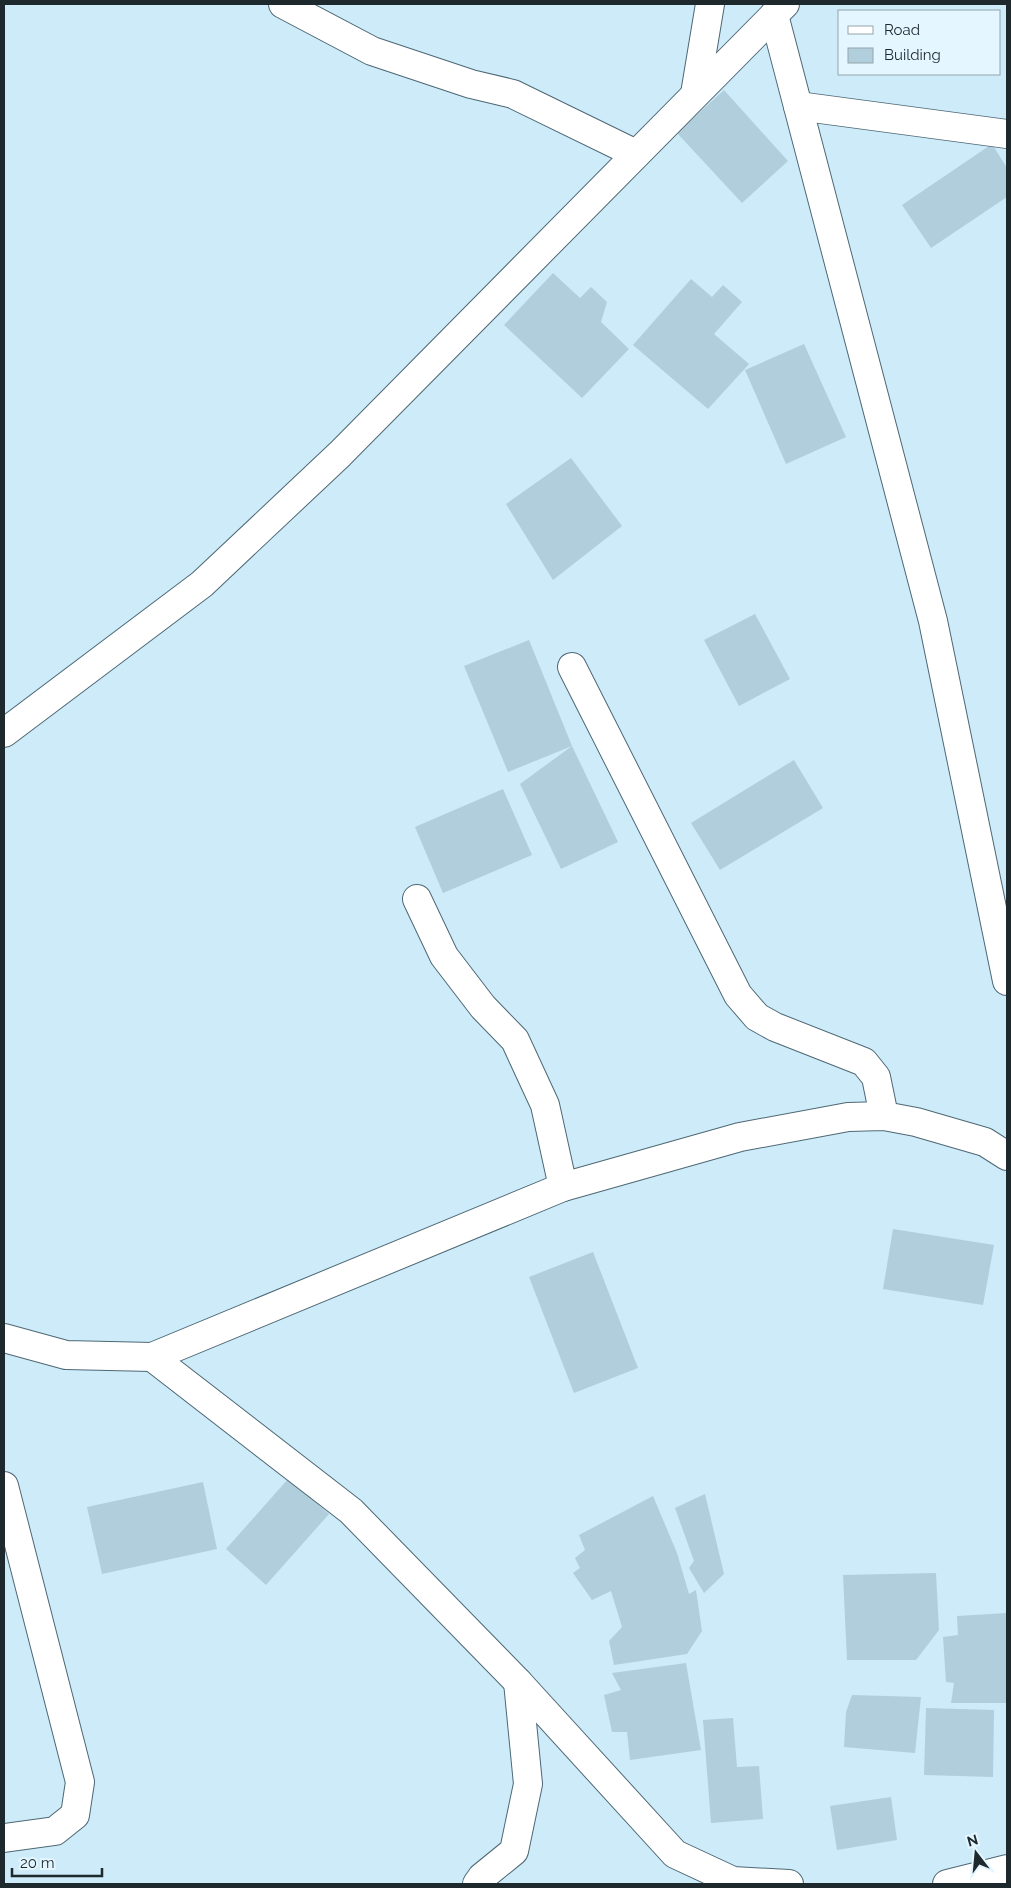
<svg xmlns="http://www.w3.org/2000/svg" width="1011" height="1888" font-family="Raleway,sans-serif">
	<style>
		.building { fill: #b1cedc }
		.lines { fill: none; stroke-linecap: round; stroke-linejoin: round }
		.minor-casing { stroke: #4e6874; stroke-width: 30 }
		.minor { stroke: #fff; stroke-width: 28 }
	</style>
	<rect width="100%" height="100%" fill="#cdebf9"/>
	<!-- building -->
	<g class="building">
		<polygon points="724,90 788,161 742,203 677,133"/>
		<polygon points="992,144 1007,168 1007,197 931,248 902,205"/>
		<polygon points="553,273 580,298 591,287 607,302 601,322 629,349 582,398 504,325"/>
		<polygon points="691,279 712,297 723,285 742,302 714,334 749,364 708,409 633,345"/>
		<polygon points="804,344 846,437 786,464 745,370"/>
		<polygon points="571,458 622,526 553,580 506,504"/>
		<polygon points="755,614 790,679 739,706 704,640"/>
		<polygon points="529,640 572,746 508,772 464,666"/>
		<polygon points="572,746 618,842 561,869 520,784"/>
		<polygon points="794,760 823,808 720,870 691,823"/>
		<polygon points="503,789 532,855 443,893 415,827"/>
		<polygon points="893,1229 994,1245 983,1305 883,1289"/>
		<polygon points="593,1252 638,1368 574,1393 529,1277"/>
		<polygon points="288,1479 329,1514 266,1585 226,1549"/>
		<polygon points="203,1482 217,1549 102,1574 87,1507"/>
		<polygon points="705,1494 724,1574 704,1593 689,1568 694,1561 675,1508"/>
		<polygon points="653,1496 677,1553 689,1594 696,1590 702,1631 687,1654 614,1665 609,1641 622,1627 611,1591 592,1600 573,1573 580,1568 575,1558 585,1550 579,1535"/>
		<polygon points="936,1573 939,1630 916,1660 847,1660 843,1575"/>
		<polygon points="1007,1613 1007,1703 951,1703 954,1683 946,1682 943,1637 958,1635 957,1616"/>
		<polygon points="686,1663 701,1750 630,1760 627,1732 612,1732 604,1695 621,1690 612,1673"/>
		<polygon points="852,1695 921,1697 915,1753 844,1747 846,1712"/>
		<polygon points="926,1708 994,1710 993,1777 924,1775"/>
		<polygon points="733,1718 737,1767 759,1766 763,1819 711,1823 703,1720"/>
		<polygon points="891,1797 897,1840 837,1850 830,1806"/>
	</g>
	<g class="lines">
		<defs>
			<g id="minor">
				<polyline points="283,4 372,51 471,84 513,94 636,154"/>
				<polyline points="774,15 933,621 1007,981"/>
				<polyline points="695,94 710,4"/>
				<polyline points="798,106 1007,134"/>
				<polyline points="572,667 738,995 757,1017 775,1027 864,1062 876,1077 884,1116"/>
				<polyline points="4,733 202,584 340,454 785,4"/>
				<polyline points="417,899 444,956 483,1007 515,1040 545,1105 563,1187"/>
				<polyline points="4,1338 66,1355 152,1357 563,1187 740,1137 848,1117 884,1116 916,1122 985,1142 1007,1156"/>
				<polyline points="152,1357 351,1511 518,1682 675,1854 733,1881 789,1884"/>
				<polyline points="4,1486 80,1782 75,1815 55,1831 4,1838"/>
				<polyline points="477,1884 482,1877 514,1851 528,1784 518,1682"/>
				<polyline points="947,1884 1007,1869"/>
			</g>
		</defs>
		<!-- minor casing -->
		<use href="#minor" class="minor-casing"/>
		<!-- minor -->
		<use href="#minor" class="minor"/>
	</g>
	<!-- border -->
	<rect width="1011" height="1888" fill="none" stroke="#1e292e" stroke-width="10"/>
	<!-- legend -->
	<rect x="838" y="10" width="162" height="65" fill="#e4f6ff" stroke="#95a4ab"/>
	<rect x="848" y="26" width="25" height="8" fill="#ffffff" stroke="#95a4ab"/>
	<text x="884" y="35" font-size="15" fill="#1e292e">Road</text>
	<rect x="848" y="48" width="25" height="15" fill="#b1cedc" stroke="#95a4ab"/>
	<text x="884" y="60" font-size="15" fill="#1e292e">Building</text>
	<!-- north arrow -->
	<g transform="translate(976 1853) rotate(344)" stroke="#e4f6ff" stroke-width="4" paint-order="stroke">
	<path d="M0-4L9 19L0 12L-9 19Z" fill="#1e292e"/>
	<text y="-8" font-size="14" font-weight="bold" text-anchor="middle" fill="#1e292e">N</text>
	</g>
	<!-- scale -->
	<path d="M12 1868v8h90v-8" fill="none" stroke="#1e292e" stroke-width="2.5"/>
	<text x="20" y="1868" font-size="15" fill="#1e292e" stroke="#e4f6ff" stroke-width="4" paint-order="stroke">20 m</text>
</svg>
